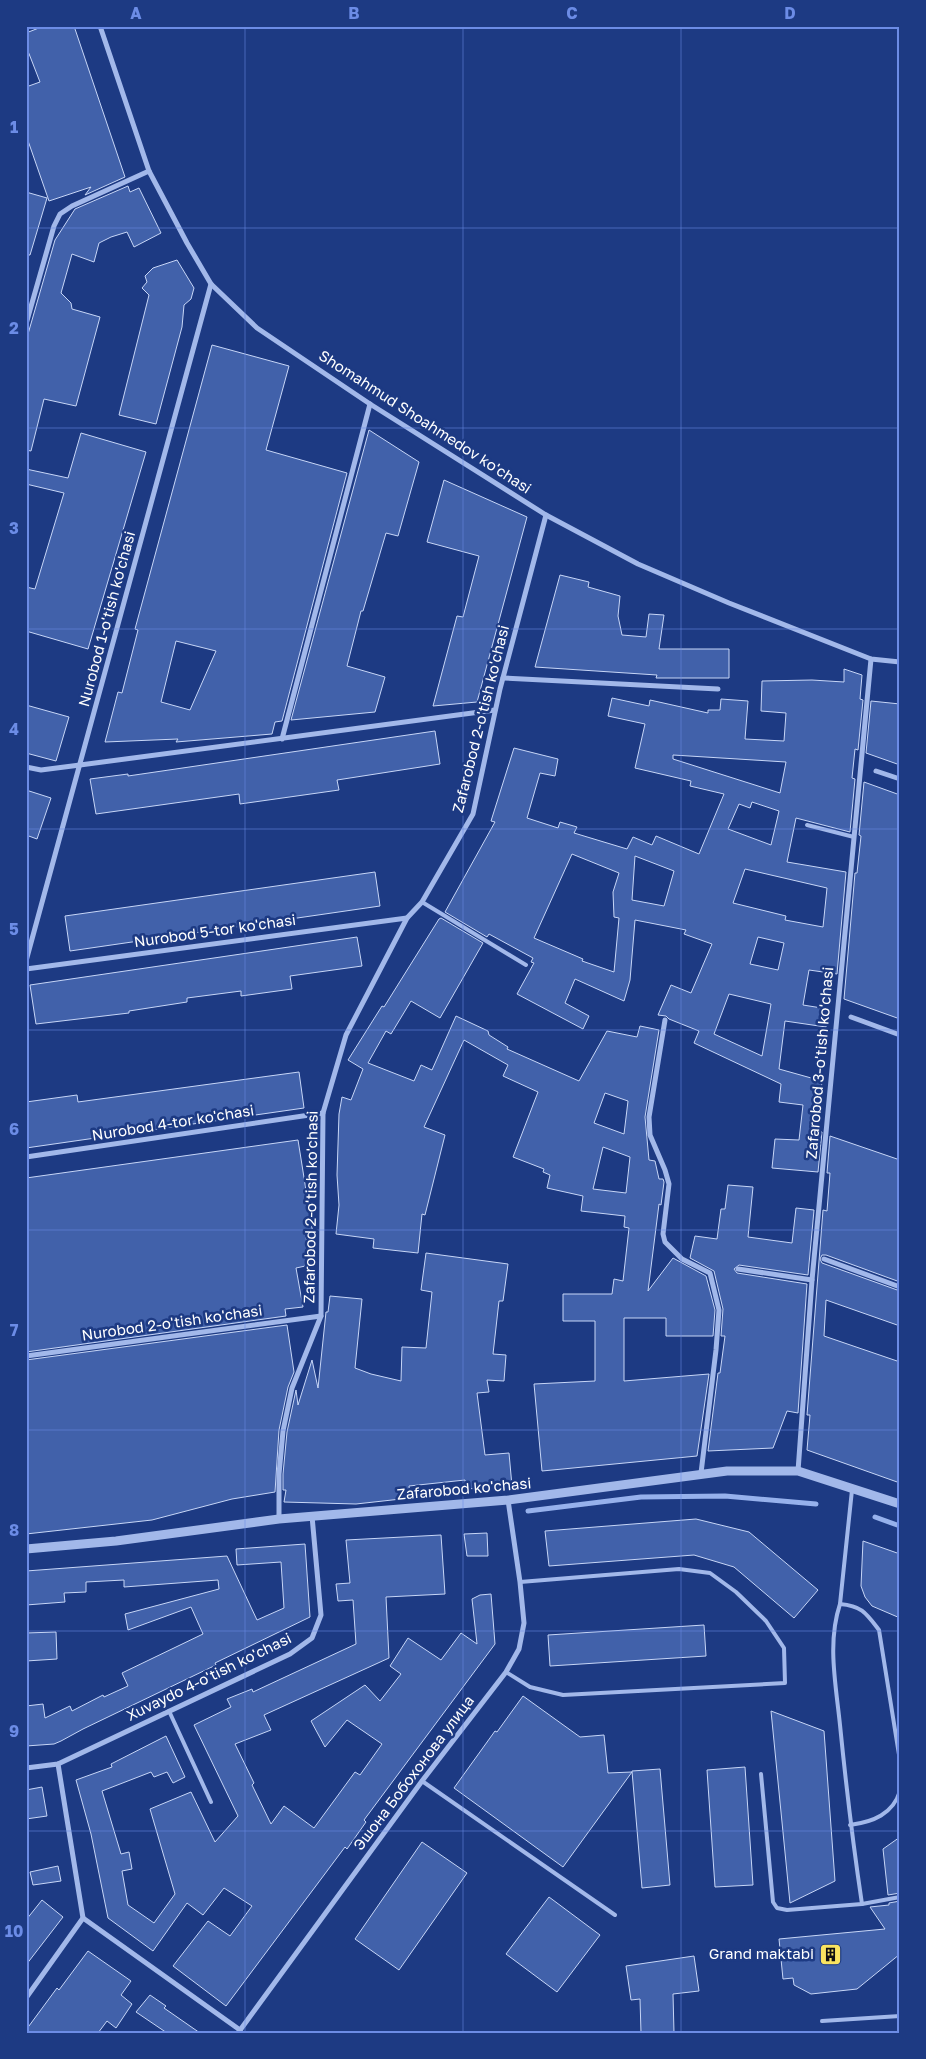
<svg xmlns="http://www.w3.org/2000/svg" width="926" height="2059" font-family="'Golos Text',sans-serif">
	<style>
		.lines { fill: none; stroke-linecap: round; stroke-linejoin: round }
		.stream { stroke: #96b1ec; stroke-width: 5 }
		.building { fill: #4161aa; stroke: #c7d6f7; fill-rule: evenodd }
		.service { stroke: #a2b8ea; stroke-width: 4 }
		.minor { stroke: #a2b8ea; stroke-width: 5 }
		.tertiary { stroke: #a2b8ea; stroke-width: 9 }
		.grid { fill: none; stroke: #6c8ce6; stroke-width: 1; stroke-opacity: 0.55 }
		.labels { text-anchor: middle; stroke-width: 5; stroke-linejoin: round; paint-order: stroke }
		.street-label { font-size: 15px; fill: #fff; stroke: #1d3a83 }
		.poi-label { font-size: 15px; fill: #fff; stroke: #1d3a83; text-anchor: end }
		.neatline { fill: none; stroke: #6c8ce6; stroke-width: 2 }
		.grid-label { font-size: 16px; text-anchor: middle; font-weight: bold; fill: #6c8ce6 }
	</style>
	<rect width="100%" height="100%" fill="#1d3a83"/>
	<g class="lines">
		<!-- stream -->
		<g class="stream">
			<polyline points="528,1511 641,1497 725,1496 816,1504"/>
			<polyline points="875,1517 900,1526"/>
		</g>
	</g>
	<!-- building -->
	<g class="building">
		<polygon points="44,26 74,26 125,177 85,195 91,187 49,201 26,135 26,87 40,82 26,46 26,33"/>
		<polygon points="128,186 130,192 139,188 161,233 134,247 127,232 111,237 99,243 94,262 72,254 61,293 71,303 72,309 100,317 76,406 44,399 31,451 26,450 26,341 55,240 75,209"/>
		<polygon points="26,192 47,198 30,255 26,255"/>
		<polygon points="177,260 194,288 191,299 184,305 182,327 156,424 119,415 149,295 142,288 147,282 145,276 153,268"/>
		<path d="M212 345 289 366 266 450 347 473 282 721 275 722 272 734 176 742 178 739 105 742 118 692 122 693 138 630 135 629ZM176 641 216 651 190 710 161 702Z"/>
		<polygon points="369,430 419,462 398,536 386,533 363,611 361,611 347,666 385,677 375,712 291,720"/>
		<polygon points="81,433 146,452 88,649 26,631 26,587 35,589 64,493 26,484 26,469 68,478"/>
		<polygon points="444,480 527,517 477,702 433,706 457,616 463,617 479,556 427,542"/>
		<polygon points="560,575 589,582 588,587 620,596 618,616 622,635 646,637 649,614 664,615 659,649 729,649 729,678 656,678 657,675 535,667"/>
		<path d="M844 669 862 675 860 699 863 700 858 750 855 749 852 778 855 779 850 832 796 818 787 862 846 872 837 974 809 970 803 1005 828 1009 826 1027 785 1021 779 1069 822 1081 817 1131 822 1132 818 1172 772 1168 775 1139 799 1140 803 1105 779 1102 781 1084 694 1043 699 1031 669 1019 666 1016 658 1015 671 985 691 993 712 944 684 934 686 930 635 920 630 980 624 1001 575 979 565 1003 589 1016 583 1029 517 994 534 963 531 962 533 958 489 934 487 937 445 912 495 822 491 821 514 748 558 759 555 776 540 773 527 818 558 828 560 822 577 827 574 833 627 849 633 837 652 845 656 836 699 854 724 794 690 786 691 781 635 768 645 724 608 716 612 698 649 706 650 700 708 713V710H720L721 699 748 701 745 739 784 741 786 713 761 711 762 681 812 680 844 682ZM673 755 786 762 780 793 673 759ZM752 802 779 811 771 845 728 829 739 804 750 808ZM572 854 619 873 613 892 614 917 619 918 614 972 582 961 583 959 534 938ZM635 856 674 871 664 906 632 900ZM745 869 827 888 823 927 785 920 786 916 733 903ZM758 937 784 943 778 970 750 964ZM729 994 771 1004 762 1056 714 1034Z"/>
		<polygon points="871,701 900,704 900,765 866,753"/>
		<polygon points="26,705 69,717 56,761 26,753"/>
		<polygon points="435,731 440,764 337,780 339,790 240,804 239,794 96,814 90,779 128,774 128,776"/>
		<polygon points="864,782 900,795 900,1019 844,999 855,873 857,873 861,836 859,835"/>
		<polygon points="26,790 51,798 37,839 26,835"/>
		<polygon points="375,872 380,906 70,951 65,916"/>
		<path d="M441 918 483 943 440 1018 411 1001 391 1034 386 1031 368 1063 414 1081 421 1065 432 1070 456 1016 488 1031 489 1035 508 1047 507 1049 579 1081 607 1031 637 1037 640 1026 659 1030 645 1117 649 1160 655 1161 659 1179H663L664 1182 661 1205 659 1204 648 1291 673 1258 706 1276 715 1310 713 1336H666V1318H624V1381L709 1374 697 1456 542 1471 534 1384 595 1381V1321H563V1294H612L614 1279 623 1281 629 1228 624 1227 625 1216 581 1211 583 1196 547 1188 550 1175 543 1172 544 1169 513 1157 538 1092 503 1076 508 1065 464 1040 424 1127 445 1135 425 1215 422 1214 418 1253 373 1248 374 1239 336 1234 339 1205 337 1175 339 1114 342 1097 351 1100 363 1069 348 1060 382 1006 384 1007 439 919ZM605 1093 628 1101 624 1134 594 1123ZM603 1147 630 1157 626 1193 593 1189Z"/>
		<polygon points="357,937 362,966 290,976 292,989 241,996 241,991 187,998 187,1002 129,1011 129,1013 36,1024 30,985"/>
		<polygon points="299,1072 304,1108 26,1148 26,1102 77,1095 78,1102"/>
		<polygon points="830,1136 900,1160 900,1282 826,1255 822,1255 820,1259 822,1263 900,1291 900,1326 826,1300 824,1336 900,1362 900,1483 807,1450 810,1415 807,1415 823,1210 827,1211 830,1173 827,1173"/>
		<polygon points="298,1140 313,1234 306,1237 310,1265 296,1268 303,1307 285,1309 286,1316 26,1352 26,1178"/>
		<polygon points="728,1185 753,1187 748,1237 792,1243 796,1208 814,1210 808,1275 739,1265 734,1269 737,1273 807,1284 798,1413 787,1411 773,1448 708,1451 718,1373 720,1373 725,1336 721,1336 723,1309 714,1271 690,1258 695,1236 717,1239 721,1209 725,1209"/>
		<polygon points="426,1253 508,1264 503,1301 499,1301 493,1354 506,1355 504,1381 487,1380 489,1392 477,1393 485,1455 509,1453 512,1486 466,1489 465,1480 409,1486 410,1498 356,1504 284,1502 286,1490 283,1490 283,1474 287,1432 296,1390 298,1405 312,1360 318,1388 326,1312 328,1312 330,1296 362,1299 355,1368 371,1374 401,1381 402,1347 426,1348 432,1292 421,1290"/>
		<polygon points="287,1325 294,1372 288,1387 279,1430 275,1492 232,1499 152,1520 26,1534 26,1360"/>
		<polygon points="696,1519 749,1532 818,1590 794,1618 734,1567 694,1555 549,1566 545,1531"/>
		<polygon points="487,1533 488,1556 467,1556 464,1534"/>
		<polygon points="441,1535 445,1594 386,1597 389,1658 264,1715 271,1730 235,1744 254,1783 252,1785 271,1824 284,1806 314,1828 355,1772 360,1775 382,1744 347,1720 325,1747 311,1721 365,1685 380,1701 401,1674 390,1666 408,1638 441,1660 461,1633 477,1644 472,1599 480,1595 491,1594 495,1644 364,1820 366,1822 347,1849 345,1847 226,2006 173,1966 208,1921 230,1936 252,1906 224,1888 203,1915 187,1903 153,1951 108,1918 91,1834 76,1780 112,1767 111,1764 166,1736 185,1777 173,1783 167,1772 154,1777 151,1772 102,1791 121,1854 129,1852 132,1869 122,1871 128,1905 154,1923 175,1894 150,1809 191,1792 215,1842 238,1816 194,1725 231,1707 227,1699 252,1689 253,1692 356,1644 353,1600 338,1601 336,1584 350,1583 346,1540"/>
		<polygon points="863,1541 900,1554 900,1618 872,1606 865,1597 861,1586"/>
		<polygon points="305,1544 310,1617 215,1663 216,1665 83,1729 61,1741 54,1744 26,1746 26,1706 43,1704 45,1718 70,1706 72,1711 103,1695 104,1697 128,1686 122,1673 203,1634 191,1607 128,1630 125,1614 219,1589 218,1580 124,1587 124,1580 86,1582 86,1592 64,1593 65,1602 26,1605 26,1571 227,1556 257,1620 284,1608 281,1562 237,1565 236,1549"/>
		<polygon points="704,1625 706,1656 550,1666 548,1635"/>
		<polygon points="56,1632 57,1659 26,1661 26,1633"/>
		<polygon points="523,1696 580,1737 604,1735 608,1773 632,1772 563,1867 454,1788 495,1731 497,1732"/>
		<polygon points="771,1711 824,1731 835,1881 790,1903"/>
		<polygon points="745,1767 753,1885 715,1887 707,1770"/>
		<polygon points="660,1769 670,1885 642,1888 632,1771"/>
		<polygon points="42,1787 47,1816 26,1819 26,1790"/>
		<polygon points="900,1837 900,1893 888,1895 883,1849"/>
		<polygon points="422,1842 467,1873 399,1970 355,1939"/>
		<polygon points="58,1866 61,1881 33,1885 30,1872"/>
		<polygon points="549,1897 600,1935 557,1992 506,1954"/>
		<polygon points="42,1900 63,1917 26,1965 26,1920"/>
		<polygon points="900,1901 900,1954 857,1989 811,1994 794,1985 793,1978 783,1979 779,1939 885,1929 870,1907 889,1905 889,1903"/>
		<polygon points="88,1951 131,1981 121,1995 132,2004 116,2028 107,2021 98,2033 26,2033 26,2030 57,1988 59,1990"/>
		<polygon points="694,1956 699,1991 673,1994 674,2033 641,2033 640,1999 631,2000 626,1966"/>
		<polygon points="150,1995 166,2006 164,2008 200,2033 167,2033 136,2012"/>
	</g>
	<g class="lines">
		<!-- service -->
		<g class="service">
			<polyline points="807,825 854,837"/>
			<polyline points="422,902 526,965"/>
			<path d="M852 1490 840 1604C827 1643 836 1685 840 1725 846 1785 853 1844 862 1904"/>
			<path d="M840 1604C862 1606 866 1613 879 1630L900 1761"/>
			<polyline points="506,1672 530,1687 563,1695 785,1683 784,1648 766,1621 736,1592 710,1573 679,1569 520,1582"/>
			<polyline points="169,1711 211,1802"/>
			<polyline points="761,1774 773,1902 777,1908 787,1910 862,1904 900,1897"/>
			<polyline points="422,1781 615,1915"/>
			<path d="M850 1825C873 1822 893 1814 900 1791"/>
			<polyline points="822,2021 900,2016"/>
		</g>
		<!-- minor -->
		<g class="minor">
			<polyline points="100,26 149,171 187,243 211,284 257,328 370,404 546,515 638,564 729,603 871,659 900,662"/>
			<polyline points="26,324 54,226 60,214 72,206 149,171"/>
			<polyline points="503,678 718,689"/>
			<polyline points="282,739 370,404"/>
			<polyline points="26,767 41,770 80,765 495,710"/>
			<polyline points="876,771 900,779"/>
			<polyline points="26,961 211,284"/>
			<polyline points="26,969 407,918"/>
			<polyline points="851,1017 900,1035"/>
			<polyline points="665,1020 649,1117 650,1135 665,1170 669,1184 663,1234 665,1242 682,1259 710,1273 719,1310 716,1350 701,1473"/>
			<polyline points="26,1157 323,1113"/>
			<polyline points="824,1259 900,1287"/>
			<polyline points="738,1269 812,1280"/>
			<polyline points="26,1356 321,1316"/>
			<polyline points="798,1471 812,1280 871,659"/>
			<polyline points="279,1519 279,1474 283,1431 292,1388 321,1316 323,1113 346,1035 407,918 422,902 473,814 500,689 546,515"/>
			<polyline points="26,1768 58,1764 290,1654 312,1638 321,1615 312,1516"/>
			<polyline points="83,1918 240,2030"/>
			<polyline points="26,1998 83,1918 58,1764"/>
			<polyline points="238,2033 422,1781 506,1672 519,1649 524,1623 520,1582 508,1500"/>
		</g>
		<!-- tertiary -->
		<polyline class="tertiary" points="26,1549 116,1541 279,1519 508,1500 727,1471 798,1471 900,1504"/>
	</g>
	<!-- grid -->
	<path class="grid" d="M245 26V2033M463 26V2033M681 26V2033M26 228H900M26 428H900M26 629H900M26 829H900M26 1030H900M26 1230H900M26 1430H900M26 1631H900M26 1831H900"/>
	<!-- icons -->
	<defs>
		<symbol id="building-square" viewBox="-11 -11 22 22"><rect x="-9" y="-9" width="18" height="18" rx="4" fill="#fae460" stroke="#1d3a83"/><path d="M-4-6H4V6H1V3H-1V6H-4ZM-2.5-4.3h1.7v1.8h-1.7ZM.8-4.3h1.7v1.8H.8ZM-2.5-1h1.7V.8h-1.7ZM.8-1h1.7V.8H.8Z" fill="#111"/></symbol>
	</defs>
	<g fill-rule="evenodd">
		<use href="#building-square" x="818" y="1942" width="25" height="25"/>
	</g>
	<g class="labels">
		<!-- street labels -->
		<g class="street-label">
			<text transform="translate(425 422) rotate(33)" y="5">Shomahmud Shoahmedov ko'chasi</text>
			<text transform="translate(107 619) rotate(-75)" y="5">Nurobod 1-o'tish ko'chasi</text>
			<text transform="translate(481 719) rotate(-76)" y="5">Zafarobod 2-o'tish ko'chasi</text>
			<text transform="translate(215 931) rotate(-8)" y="5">Nurobod 5-tor ko'chasi</text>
			<text transform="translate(820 1063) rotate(-85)" y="5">Zafarobod 3-o'tish ko'chasi</text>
			<text transform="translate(173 1123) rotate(-9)" y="5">Nurobod 4-tor ko'chasi</text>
			<text transform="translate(311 1207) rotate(-89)" y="5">Zafarobod 2-o'tish ko'chasi</text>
			<text transform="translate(172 1323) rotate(-8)" y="5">Nurobod 2-o'tish ko'chasi</text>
			<text transform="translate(464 1489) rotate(-5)" y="5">Zafarobod ko'chasi</text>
			<text transform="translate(209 1677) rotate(-26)" y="5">Xuvaydo 4-o'tish ko'chasi</text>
			<text transform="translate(414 1773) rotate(-53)" y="5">Эшона Бобохонова улица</text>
		</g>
		<!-- poi labels -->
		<g class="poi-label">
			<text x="814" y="1959">Grand maktabi</text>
		</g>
	</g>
	<!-- border -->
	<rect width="926" height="2059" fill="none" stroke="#1d3a83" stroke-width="55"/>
	<rect x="28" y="28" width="870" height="2004" class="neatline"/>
	<g class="grid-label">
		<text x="136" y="19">A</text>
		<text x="354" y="19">B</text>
		<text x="572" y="19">C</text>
		<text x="790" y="19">D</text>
		<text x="14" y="133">1</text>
		<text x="14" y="334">2</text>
		<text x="14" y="534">3</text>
		<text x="14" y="735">4</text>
		<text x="14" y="935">5</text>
		<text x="14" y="1135">6</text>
		<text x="14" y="1336">7</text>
		<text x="14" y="1536">8</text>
		<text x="14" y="1737">9</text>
		<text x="14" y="1937">10</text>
	</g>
</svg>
